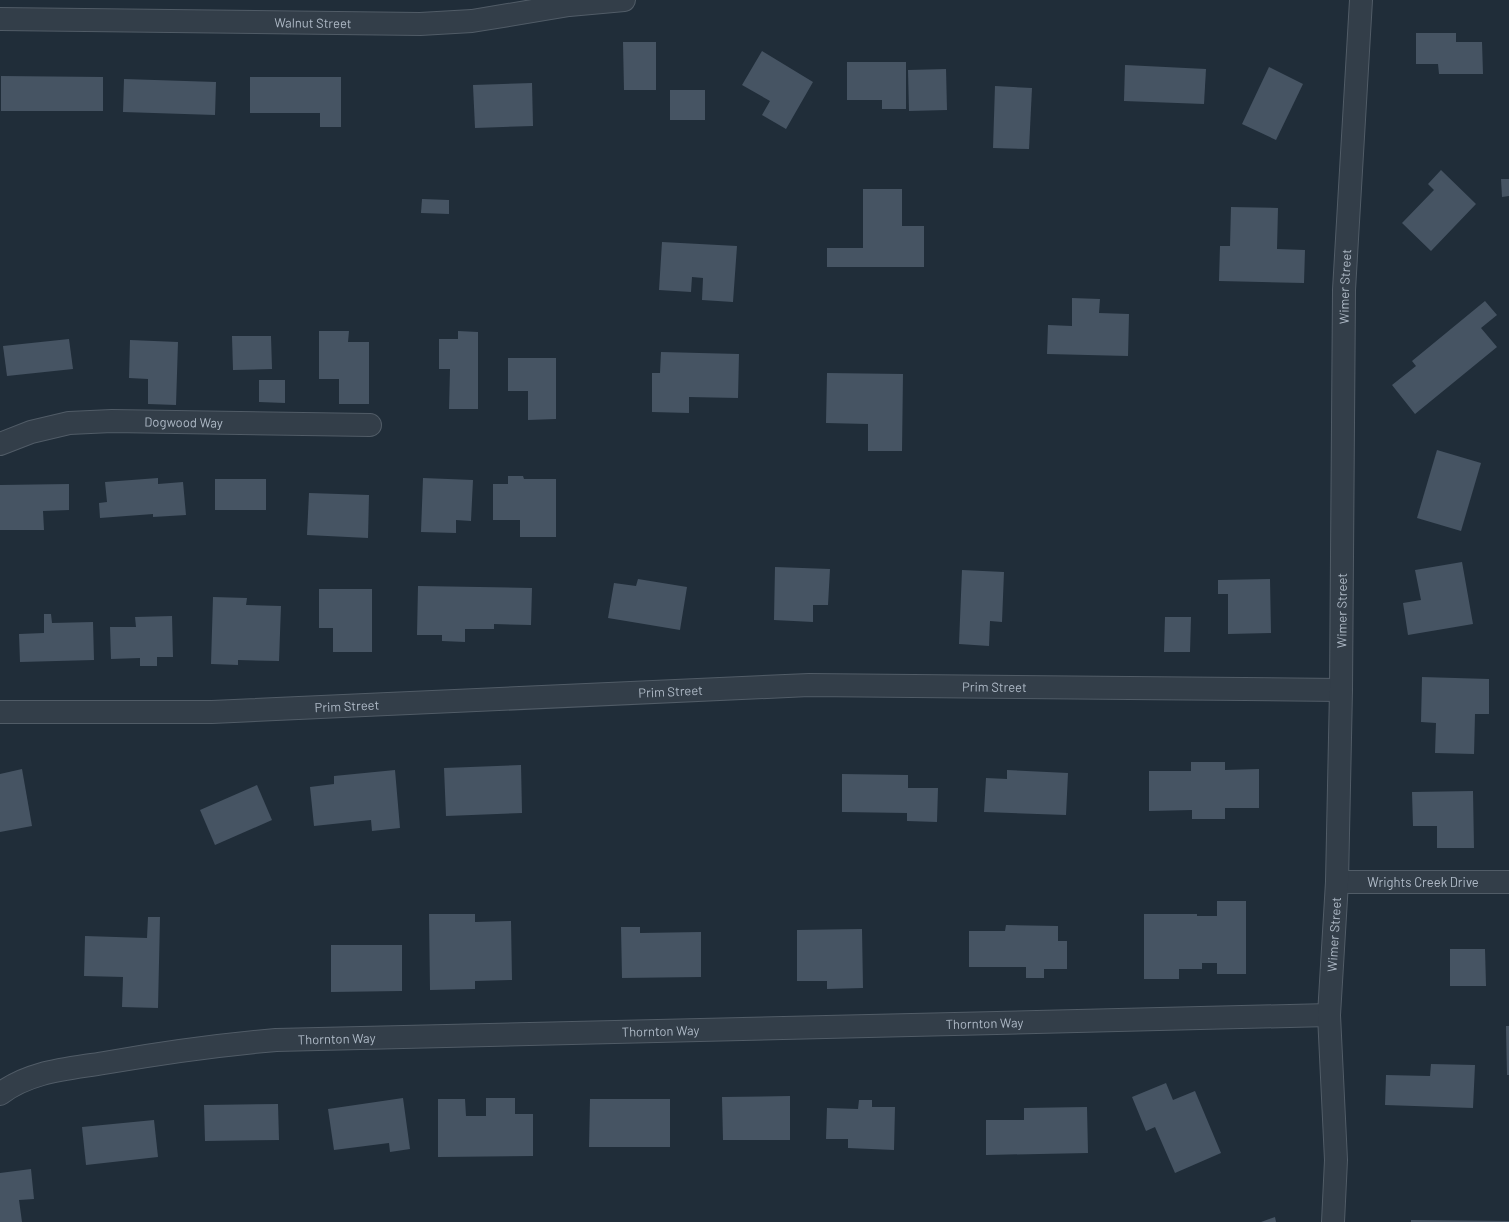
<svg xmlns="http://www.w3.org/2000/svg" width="1509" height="1222" font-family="Barlow,sans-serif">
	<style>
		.building { fill: #465463 }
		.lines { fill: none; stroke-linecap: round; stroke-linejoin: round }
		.minor-casing { stroke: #515c67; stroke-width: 24 }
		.minor { stroke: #333e49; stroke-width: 22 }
		.labels { text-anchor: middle; stroke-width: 3; stroke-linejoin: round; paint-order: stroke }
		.street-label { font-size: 13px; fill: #aeb9c6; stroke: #19232d }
	</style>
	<rect width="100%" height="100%" fill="#202d39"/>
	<!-- building -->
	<g class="building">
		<polygon points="1416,33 1456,33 1456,42 1482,42 1483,74 1439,74 1438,64 1416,64"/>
		<polygon points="623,42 656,42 656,90 624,90"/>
		<polygon points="762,51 813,82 786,129 762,115 770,101 742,85"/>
		<polygon points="847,62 906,62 906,109 882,109 882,100 847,100"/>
		<polygon points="1125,65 1206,69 1204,104 1124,101"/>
		<polygon points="1269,67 1303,84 1276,140 1242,124"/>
		<polygon points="946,69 947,110 909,111 908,70"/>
		<polygon points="1,76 103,77 103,111 1,111"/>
		<polygon points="250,77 341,77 341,127 320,127 320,113 250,113"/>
		<polygon points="124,79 216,82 215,115 123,112"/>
		<polygon points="532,83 533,126 475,128 473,85"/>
		<polygon points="995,86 1032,88 1029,149 993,148"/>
		<rect x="670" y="90" width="35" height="30"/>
		<polygon points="1441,170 1476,204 1431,251 1402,223 1434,190 1428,184"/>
		<polygon points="1501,179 1509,179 1509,196 1502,197"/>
		<polygon points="863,189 902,189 902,226 924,226 924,267 827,267 827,248 863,248"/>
		<polygon points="422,199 449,200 449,214 421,213"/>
		<polygon points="1231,207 1278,208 1277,249 1305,250 1304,283 1219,281 1220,246 1230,246"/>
		<polygon points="662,242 737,246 733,302 702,300 703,278 692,277 691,292 659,290"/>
		<polygon points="1072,298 1100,299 1099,313 1129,314 1128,356 1047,354 1048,325 1072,326"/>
		<polygon points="1485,301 1497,315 1481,328 1497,347 1415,414 1392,385 1416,366 1412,361"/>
		<polygon points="319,331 349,331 348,342 369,342 369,404 339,404 339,379 319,379"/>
		<polygon points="458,331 478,332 478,409 449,409 450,369 439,369 439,339 458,339"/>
		<polygon points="232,336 271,336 272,369 233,370"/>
		<polygon points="69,339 73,369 7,376 3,346"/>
		<polygon points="130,340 178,342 176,405 148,404 148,379 129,378"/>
		<polygon points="661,352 739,354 738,398 689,397 689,413 652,412 652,373 660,373"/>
		<polygon points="508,358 556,358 556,419 528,420 528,391 508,391"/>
		<polygon points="827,373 903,374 902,451 868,451 868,424 826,423"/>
		<polygon points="259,380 285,380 285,403 259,402"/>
		<polygon points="1437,450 1481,463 1461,531 1417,518"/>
		<polygon points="508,476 523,476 524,479 556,479 556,537 520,537 520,520 493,520 493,484 508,484"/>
		<polygon points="158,478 158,484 183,482 186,515 153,517 153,514 100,518 99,503 107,502 105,482"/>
		<polygon points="423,478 473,480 471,521 456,520 456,533 421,532"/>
		<rect x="215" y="479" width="51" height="31"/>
		<polygon points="69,484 69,510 43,511 44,530 0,530 0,485"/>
		<polygon points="309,493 369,495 368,538 307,535"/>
		<polygon points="1462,562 1473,624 1408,635 1403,603 1421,600 1415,570"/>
		<polygon points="775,567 830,569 828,605 813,605 813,622 774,620"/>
		<polygon points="962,570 1004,572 1002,622 990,621 989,646 959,644"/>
		<polygon points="638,579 687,587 680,630 608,618 614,583 636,586"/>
		<polygon points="1270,579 1271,633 1228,634 1228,594 1218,594 1218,580"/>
		<polygon points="418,586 532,588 531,625 494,624 494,629 465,629 465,642 442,641 442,635 417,635"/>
		<polygon points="319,589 372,589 372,652 333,652 333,628 319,628"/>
		<polygon points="213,597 247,598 246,605 281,606 279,661 238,660 238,665 211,664"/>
		<polygon points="44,614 51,614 52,623 93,622 94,660 20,662 19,634 44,633"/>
		<polygon points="172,616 173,657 157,657 157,666 140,666 140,658 111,659 110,627 136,627 135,617"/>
		<polygon points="1165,617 1191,617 1190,652 1164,652"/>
		<polygon points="1422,677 1489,679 1489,714 1475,714 1474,754 1435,753 1436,723 1421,722"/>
		<polygon points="1191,762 1225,762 1225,770 1259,769 1259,808 1225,808 1225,819 1192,819 1192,810 1149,811 1149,771 1191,771"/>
		<polygon points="521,765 522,813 446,816 444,768"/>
		<polygon points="22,769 32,826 0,832 0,774"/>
		<polygon points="395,770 400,828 372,831 371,820 314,826 310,787 334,784 334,776"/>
		<polygon points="1007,770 1068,773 1066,815 984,812 986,778 1007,779"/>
		<polygon points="842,774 908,775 908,788 938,788 937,822 907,821 907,813 842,812"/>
		<polygon points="257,785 272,820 215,845 200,810"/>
		<polygon points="1473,791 1474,848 1437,848 1437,826 1413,826 1412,792"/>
		<polygon points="1217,901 1246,901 1246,974 1217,974 1217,963 1202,963 1202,969 1179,969 1179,979 1144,979 1144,914 1197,914 1197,916 1217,916"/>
		<polygon points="429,914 475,914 475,922 511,921 512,980 475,981 475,989 430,990"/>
		<polygon points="148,917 160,917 158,1008 122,1007 123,977 84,976 85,936 147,938"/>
		<polygon points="1006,925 1058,926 1058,941 1067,941 1067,969 1044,969 1044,978 1026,978 1026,967 969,967 969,931 1005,931"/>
		<polygon points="621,927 640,927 640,933 701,932 701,977 622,978"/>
		<polygon points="862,929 863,988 827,989 827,981 797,981 797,930"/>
		<polygon points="331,945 402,945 402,991 331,992"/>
		<polygon points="1450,949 1485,949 1486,986 1450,986"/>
		<polygon points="1506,1026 1509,1026 1509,1075 1507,1075"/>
		<polygon points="1431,1064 1475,1065 1473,1108 1385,1105 1386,1075 1430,1076"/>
		<polygon points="1166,1083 1173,1100 1195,1091 1221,1153 1175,1173 1155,1127 1146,1131 1132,1097"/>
		<polygon points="790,1096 790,1140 723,1140 722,1097"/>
		<polygon points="403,1098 410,1149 390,1152 389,1143 334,1150 328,1109"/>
		<polygon points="486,1098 515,1098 515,1114 533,1114 533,1156 438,1157 438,1099 465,1099 466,1116 486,1116"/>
		<polygon points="590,1099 670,1099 670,1147 589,1147"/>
		<polygon points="859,1100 872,1100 872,1107 895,1107 894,1150 848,1148 848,1139 826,1139 827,1108 858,1109"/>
		<polygon points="278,1104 279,1140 205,1141 204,1105"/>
		<polygon points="1087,1107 1088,1153 986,1155 986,1120 1024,1120 1024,1108"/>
		<polygon points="154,1120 158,1157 86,1165 82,1127"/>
		<polygon points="31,1169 34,1199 19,1200 22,1222 0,1222 0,1173"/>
		<polygon points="1275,1217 1276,1222 1261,1222"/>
		<polygon points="1411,1220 1509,1221 1509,1222 1411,1222"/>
	</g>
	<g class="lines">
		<defs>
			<g id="minor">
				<path id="s1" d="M0 19 420 24 472 21 569 5 624 0"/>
				<path id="s2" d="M0 444 31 432 69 423 112 421 370 425"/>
				<path id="s3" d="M0 712H212L809 685 1341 690"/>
				<path id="s4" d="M1337 882H1509"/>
				<path id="s5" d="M0 1094C30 1071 68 1069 104 1063 161 1053 218 1045 276 1040L1329 1015"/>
				<path id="s6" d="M1333 1222 1336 1160 1329 1015 1337 882 1341 690 1344 290 1361 0"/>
			</g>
		</defs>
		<!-- minor casing -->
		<use href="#minor" class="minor-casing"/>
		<!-- minor -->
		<use href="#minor" class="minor"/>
	</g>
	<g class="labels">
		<!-- street labels -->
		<g class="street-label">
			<text dy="5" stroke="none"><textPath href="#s1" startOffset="313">Walnut Street</textPath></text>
			<text dy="5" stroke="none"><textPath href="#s6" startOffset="936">Wimer Street</textPath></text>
			<text dy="5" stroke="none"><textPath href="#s2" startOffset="187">Dogwood Way</textPath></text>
			<text dy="5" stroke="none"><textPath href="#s6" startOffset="612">Wimer Street</textPath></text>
			<text dy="5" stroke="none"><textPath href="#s3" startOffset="995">Prim Street</textPath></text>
			<text dy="5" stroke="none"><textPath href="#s3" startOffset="671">Prim Street</textPath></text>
			<text dy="5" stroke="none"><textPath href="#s3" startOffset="347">Prim Street</textPath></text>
			<text dy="5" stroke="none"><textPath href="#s4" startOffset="86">Wrights Creek Drive</textPath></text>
			<text dy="5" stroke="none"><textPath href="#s6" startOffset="288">Wimer Street</textPath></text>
			<text dy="5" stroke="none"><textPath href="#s5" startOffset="992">Thornton Way</textPath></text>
			<text dy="5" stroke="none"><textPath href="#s5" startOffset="668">Thornton Way</textPath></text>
			<text dy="5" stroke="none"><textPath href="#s5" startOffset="344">Thornton Way</textPath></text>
		</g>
	</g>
</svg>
